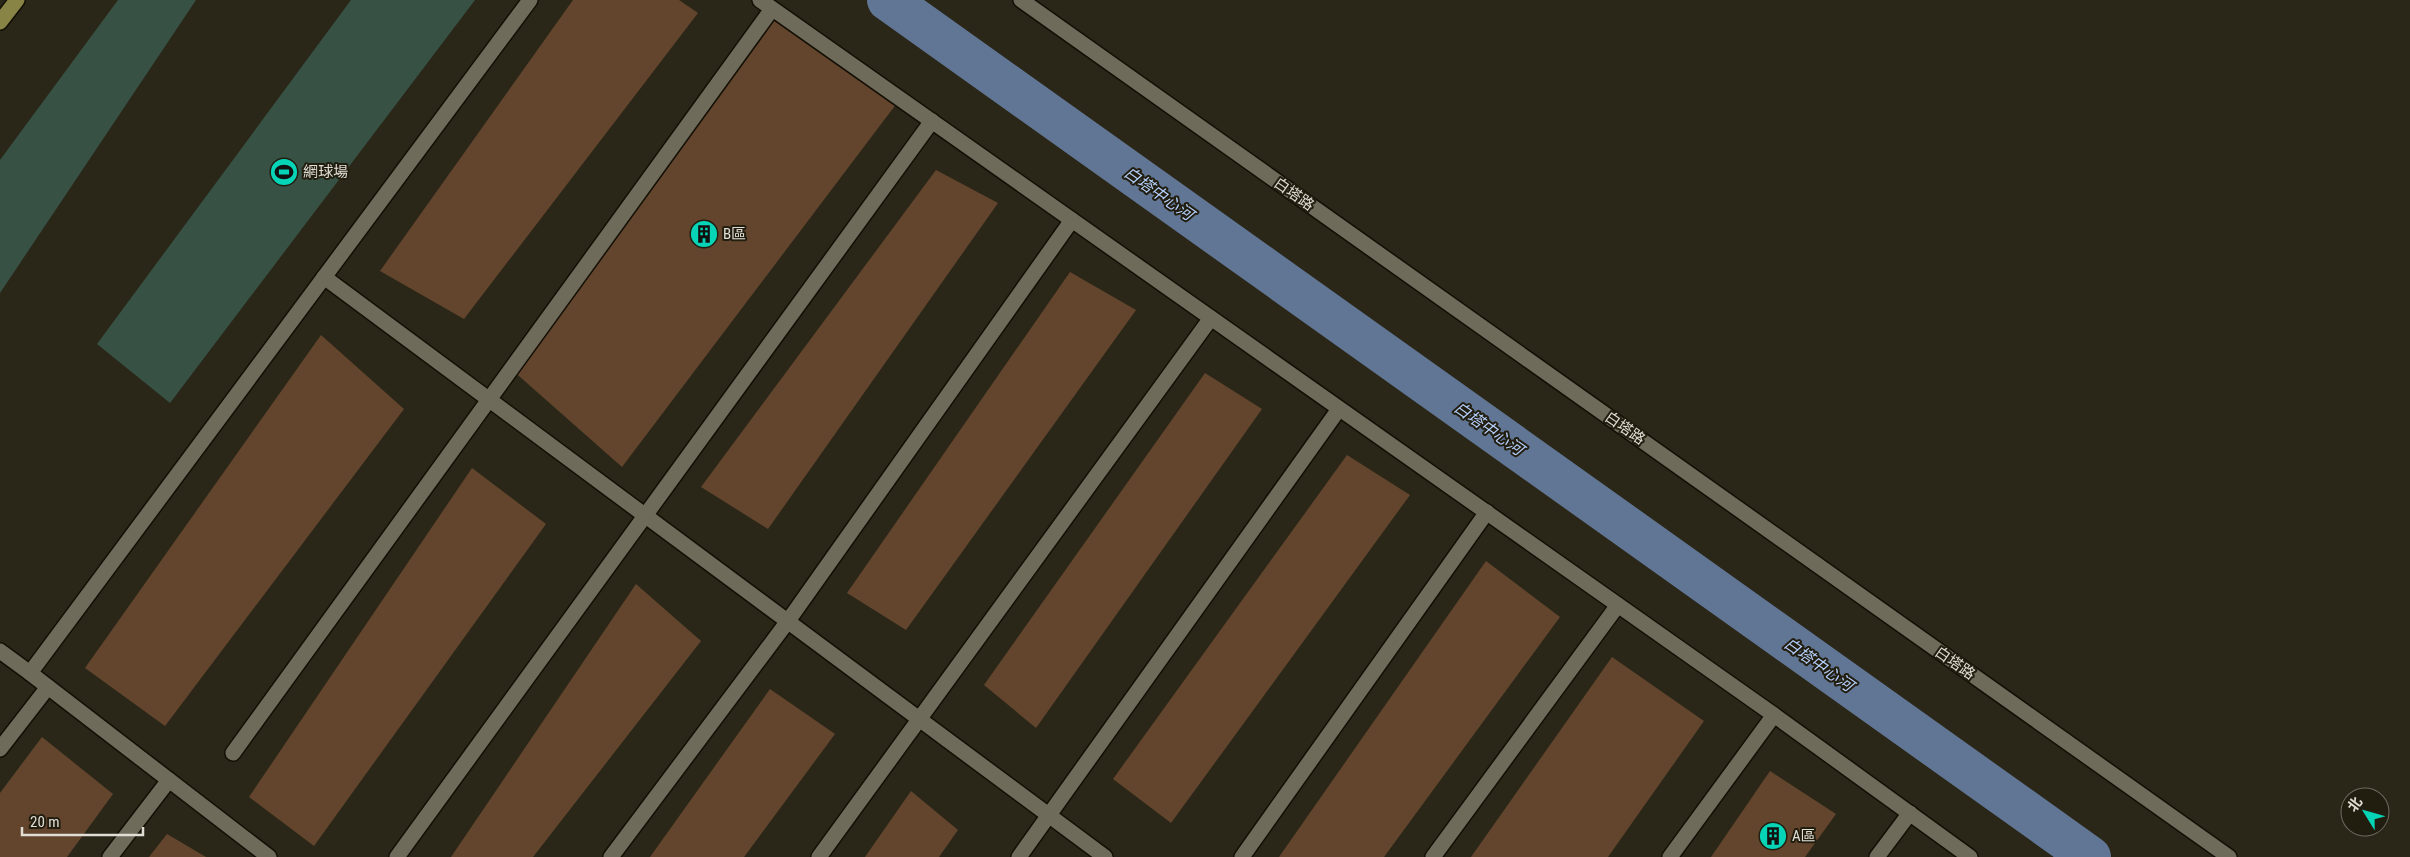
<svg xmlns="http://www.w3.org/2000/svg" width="2410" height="857" font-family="'Roboto Condensed','Noto Sans SC',sans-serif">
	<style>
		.green { fill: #375244 }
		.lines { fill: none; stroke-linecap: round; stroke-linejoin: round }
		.canal { stroke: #617595; stroke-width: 42 }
		.building { fill: #63452d }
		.minor-casing { stroke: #130f04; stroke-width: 18 }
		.major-casing { stroke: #130f04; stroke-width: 18 }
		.minor { stroke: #6f6b5b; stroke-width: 15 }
		.major { stroke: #888445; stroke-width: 15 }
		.labels { text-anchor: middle; stroke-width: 4; stroke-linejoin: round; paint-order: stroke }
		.poi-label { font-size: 15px; fill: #e0ddd4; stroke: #211d0f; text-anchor: start }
		.street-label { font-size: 15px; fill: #e0ddd4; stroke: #211d0f }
		.water-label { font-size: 16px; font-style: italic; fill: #b5d0fd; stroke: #211d0f }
	</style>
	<rect width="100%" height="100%" fill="#2a2718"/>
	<!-- green -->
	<g class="green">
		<polygon points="118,0 196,0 0,293 0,160"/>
		<polygon points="351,0 475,0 170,403 97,344"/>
	</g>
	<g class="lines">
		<!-- canal -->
		<polyline class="canal" points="888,0 2090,857"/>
	</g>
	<!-- building -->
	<g class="building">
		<polygon points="573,0 679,0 698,13 464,319 380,271"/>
		<polygon points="772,9 900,99 622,467 511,369"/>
		<polygon points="936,170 998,203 768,529 701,487"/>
		<polygon points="1070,272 1136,310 906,630 847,593"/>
		<polygon points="321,335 404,409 165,726 85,668"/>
		<polygon points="1205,373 1262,409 1036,728 984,685"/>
		<polygon points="1347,455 1410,495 1171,823 1113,779"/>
		<polygon points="472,468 546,524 314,846 249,797"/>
		<polygon points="1486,561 1560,617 1384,857 1279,857"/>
		<polygon points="636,584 701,641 533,857 451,857"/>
		<polygon points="1612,657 1704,721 1608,857 1471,857"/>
		<polygon points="770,689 835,734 744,857 650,857"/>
		<polygon points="42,737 113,794 67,857 0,857 0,793"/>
		<polygon points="1770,771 1836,814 1805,857 1711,857"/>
		<polygon points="911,791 958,830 939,857 865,857"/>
		<polygon points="167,834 206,857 149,857"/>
	</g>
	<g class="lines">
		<defs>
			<g id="minor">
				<polyline points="760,0 1774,715"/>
				<polyline points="1021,0 2229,857"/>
				<polyline points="324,277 1105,857"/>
				<polyline points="0,651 30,673"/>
				<polyline points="0,749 48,687"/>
				<polyline points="233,753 772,9"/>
				<polyline points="110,857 169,780"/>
				<polyline points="269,857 30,673 530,0"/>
				<polyline points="397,857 932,121"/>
				<polyline points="611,857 788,621 1072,220"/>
				<polyline points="819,857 1211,318"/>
				<polyline points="1019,857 1339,409"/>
				<polyline points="1242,857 1487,512"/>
				<polyline points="1433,857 1618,605"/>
				<polyline points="1670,857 1774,715 1970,857"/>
				<polyline points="1877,857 1910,813"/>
			</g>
			<polyline id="major" points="0,22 17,0"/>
		</defs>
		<!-- minor casing -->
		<use href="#minor" class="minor-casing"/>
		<!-- major casing -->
		<use href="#major" class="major-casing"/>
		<!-- minor -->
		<use href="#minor" class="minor"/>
		<!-- major -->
		<use href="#major" class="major"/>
	</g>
	<!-- icons -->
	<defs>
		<symbol id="stadium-disc" viewBox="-11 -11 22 22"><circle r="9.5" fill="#05d5b6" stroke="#211d0f"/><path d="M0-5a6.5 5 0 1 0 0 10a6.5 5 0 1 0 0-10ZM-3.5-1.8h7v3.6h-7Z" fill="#111"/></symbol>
		<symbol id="building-disc" viewBox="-11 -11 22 22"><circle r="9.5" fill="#05d5b6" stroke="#211d0f"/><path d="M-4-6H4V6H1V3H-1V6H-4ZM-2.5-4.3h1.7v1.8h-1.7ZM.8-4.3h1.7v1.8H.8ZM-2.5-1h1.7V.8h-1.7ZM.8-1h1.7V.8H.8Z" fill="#111"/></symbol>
	</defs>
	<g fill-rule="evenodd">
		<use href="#stadium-disc" x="268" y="156" width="32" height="32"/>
		<use href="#building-disc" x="688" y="218" width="32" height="32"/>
		<use href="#building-disc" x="1757" y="820" width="32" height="32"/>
	</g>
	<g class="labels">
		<!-- poi labels -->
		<g class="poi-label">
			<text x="303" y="177">網球場</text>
			<text x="723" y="239">B區</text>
			<text x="1792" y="841">A區</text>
		</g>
		<!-- street labels -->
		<g class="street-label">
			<text transform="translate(1294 194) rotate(35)" y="5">白塔路</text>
			<text transform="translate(1625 428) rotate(35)" y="5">白塔路</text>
			<text transform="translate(1955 663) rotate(35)" y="5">白塔路</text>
		</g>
		<!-- water labels -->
		<g class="water-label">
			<text transform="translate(1159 193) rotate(35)" y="6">白塔中心河</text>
			<text transform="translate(1489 428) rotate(35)" y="6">白塔中心河</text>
			<text transform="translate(1819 664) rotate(35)" y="6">白塔中心河</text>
		</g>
	</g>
	<!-- north arrow -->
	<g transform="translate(2365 812) rotate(307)"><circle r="24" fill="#211d0f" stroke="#6d6a5e"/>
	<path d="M0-4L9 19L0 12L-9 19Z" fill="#05d5b6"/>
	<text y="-8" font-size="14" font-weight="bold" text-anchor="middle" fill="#e0ddd4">北</text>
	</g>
	<!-- scale -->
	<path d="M22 827v8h121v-8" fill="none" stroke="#e0ddd4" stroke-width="2.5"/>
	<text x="30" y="827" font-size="15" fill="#e0ddd4" stroke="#211d0f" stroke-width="4" paint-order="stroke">20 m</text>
</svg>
